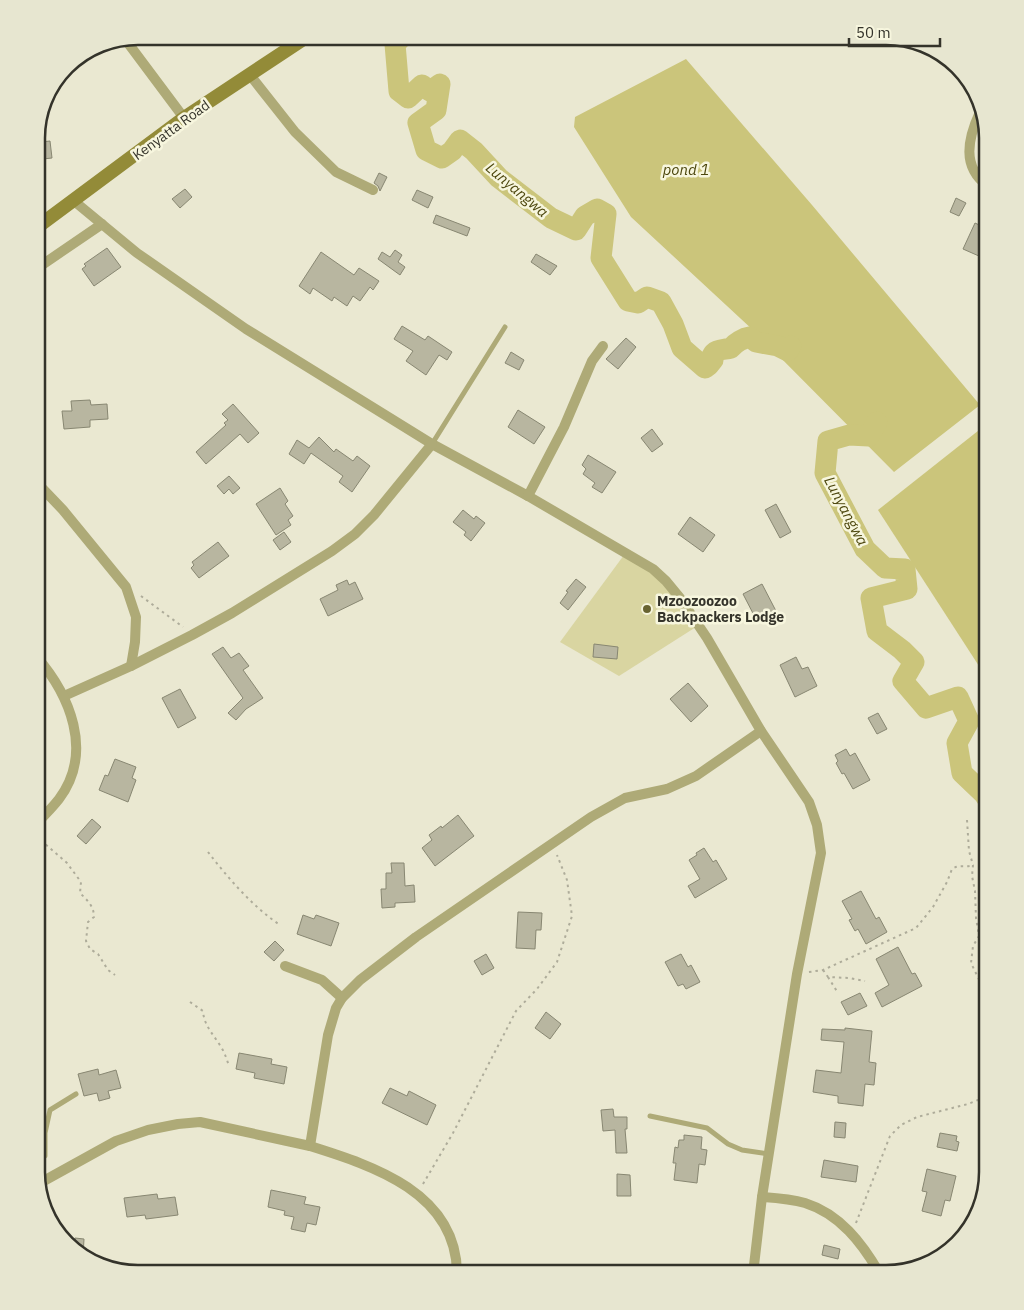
<svg xmlns="http://www.w3.org/2000/svg" width="1024" height="1310" font-family="'IBM Plex Sans',sans-serif">
	<style>
		.green { fill: #d9d5a1 }
		.water { fill: #cbc57b }
		.lines { fill: none; stroke-linecap: round; stroke-linejoin: round }
		.river { stroke: #cbc57b; stroke-width: 21 }
		.building { fill: #b8b6a0; stroke: #888772 }
		.path { stroke: #aeac9a; stroke-width: 2; stroke-dasharray: 2.5 4; stroke-linecap: butt }
		.lane { stroke: #aeaa77; stroke-width: 5 }
		.street { stroke: #aeaa77; stroke-width: 10 }
		.secondary { stroke: #938b38; stroke-width: 14 }
		.poi-dot { fill: #696431; stroke: #f7f6de; stroke-width: 2 }
		.labels { text-anchor: middle; stroke-width: 5; stroke-linejoin: round; paint-order: stroke }
		.street-label { font-size: 14px; fill: #34332a; stroke: #f7f6de }
		.poi-label { font-size: 14px; font-weight: bold; fill: #34332a; stroke: #f7f6de; text-anchor: start }
		.water-label { font-size: 15px; font-style: italic; fill: #4d470e; stroke: #f7f6de }
		.rim { fill: none; stroke: #34332a; stroke-width: 2.5 }
	</style>
	<rect width="100%" height="100%" fill="#eae8d1"/>
	<!-- green -->
	<polygon class="green" points="624,555 656,575 696,627 619,676 560,642"/>
	<!-- water -->
	<g class="water">
		<polygon points="686,59 812,205 980,405 894,472 754,331 631,217 574,127 575,117"/>
		<polygon points="988,423 988,680 878,510"/>
	</g>
	<g class="lines">
		<!-- river -->
		<g class="river">
			<path d="M403 36 395 44 399 91 408 98 422 85 430 91 440 84 436 110 418 123 426 150 442 158 452 151 460 140 474 151 499 178 551 218 576 230 585 216 597 209 606 214 601 258 628 301 638 303 647 297 661 302 673 324 682 348 705 368 709 365 713 360 712 356C715 349 723 350 731 348 735 343 743 338 750 337L756 342 778 346 788 351 791 346"/>
			<polyline points="877,422 869,436 849,435 828,441 825,473 865,549 885,568 905,569 907,589 871,598 877,631 902,650 914,662 903,681 926,708 958,697 969,721 957,743 962,773 984,794 988,800"/>
		</g>
	</g>
	<!-- building -->
	<g class="building">
		<polygon points="50,141 52,158 43,159 41,142"/>
		<polygon points="379,173 387,177 380,191 378,186 374,183"/>
		<polygon points="185,189 192,197 180,208 172,199"/>
		<polygon points="417,190 433,197 428,208 412,200"/>
		<polygon points="956,198 966,203 959,216 950,212"/>
		<polygon points="436,215 470,228 467,236 433,223"/>
		<polygon points="975,223 988,229 988,260 963,249"/>
		<polygon points="107,248 121,267 94,286 82,269 86,266 84,264"/>
		<polygon points="395,250 402,255 398,262 405,267 400,275 378,259 382,252 390,257"/>
		<polygon points="321,252 354,275 359,268 379,281 373,290 370,287 360,301 353,296 347,306 334,297 332,301 313,288 310,294 299,286"/>
		<polygon points="536,254 557,266 550,275 531,262"/>
		<polygon points="402,326 425,340 428,336 452,352 447,360 439,355 426,375 406,361 413,351 394,339"/>
		<polygon points="626,338 636,347 618,369 606,359"/>
		<polygon points="511,352 524,360 519,370 505,363"/>
		<polygon points="90,400 91,405 107,404 108,419 90,420 90,427 64,429 62,411 72,411 71,401"/>
		<polygon points="233,404 259,433 248,443 240,434 206,464 196,452 226,425 224,423 228,420 222,414"/>
		<polygon points="518,410 545,427 534,444 508,427"/>
		<polygon points="652,429 663,444 652,452 641,438"/>
		<polygon points="319,437 334,452 336,449 353,461 357,456 370,466 352,492 339,482 343,476 311,453 304,464 289,454 297,440 309,448"/>
		<polygon points="588,455 616,472 602,493 592,487 595,483 583,474 586,469 582,465"/>
		<polygon points="229,476 240,488 233,494 229,489 224,494 217,486"/>
		<polygon points="280,488 288,501 285,504 293,516 288,520 291,525 276,535 256,504"/>
		<polygon points="776,504 791,532 780,538 765,510"/>
		<polygon points="463,510 474,519 476,516 485,523 471,541 464,535 466,532 453,522"/>
		<polygon points="690,517 715,535 703,552 678,534"/>
		<polygon points="284,532 291,542 280,550 273,540"/>
		<polygon points="218,542 229,556 199,578 191,568 194,565 192,562"/>
		<polygon points="576,579 586,587 568,610 560,603 568,592 566,591"/>
		<polygon points="347,580 349,585 355,582 363,599 328,616 320,599 338,590 336,585"/>
		<polygon points="762,584 776,611 757,621 743,594"/>
		<polygon points="594,644 618,647 617,659 593,657"/>
		<polygon points="223,647 231,658 239,653 249,666 243,670 263,698 246,709 236,720 228,713 243,698 212,654"/>
		<polygon points="796,657 802,669 808,667 817,686 795,697 780,665"/>
		<polygon points="688,683 708,706 691,722 670,699"/>
		<polygon points="180,689 196,718 178,728 162,698"/>
		<polygon points="878,713 887,729 877,734 868,718"/>
		<polygon points="846,749 850,756 855,753 870,780 853,789 844,773 842,774 836,763 838,761 835,755"/>
		<polygon points="115,759 136,767 132,778 136,780 128,802 99,790 105,775 108,776"/>
		<polygon points="458,815 474,836 435,866 422,848 432,840 429,835 441,826 442,828"/>
		<polygon points="92,819 101,827 86,844 77,836"/>
		<polygon points="704,848 713,862 716,860 727,879 695,898 688,886 700,879 689,860 697,855 696,853"/>
		<polygon points="391,863 404,863 405,886 414,885 415,902 395,903 395,907 382,908 381,889 386,889 386,873 392,873"/>
		<polygon points="861,891 876,919 879,917 887,932 866,944 858,929 855,931 849,920 852,919 842,901"/>
		<polygon points="518,912 542,913 541,930 536,930 535,949 516,948"/>
		<polygon points="303,915 314,919 316,915 339,923 331,946 297,934"/>
		<polygon points="275,941 284,950 274,961 264,952"/>
		<polygon points="898,947 912,974 915,973 922,986 882,1007 875,993 889,985 876,959"/>
		<polygon points="486,954 494,968 482,975 474,961"/>
		<polygon points="681,954 688,967 691,965 700,982 686,989 683,984 678,986 665,962"/>
		<polygon points="860,993 867,1006 848,1015 841,1002"/>
		<polygon points="546,1012 561,1024 550,1039 535,1028"/>
		<polygon points="845,1028 872,1031 869,1062 876,1063 874,1085 865,1084 863,1106 838,1103 838,1096 813,1092 816,1070 841,1073 844,1042 821,1040 822,1029 845,1030"/>
		<polygon points="239,1053 272,1059 271,1064 287,1067 284,1084 254,1078 255,1073 236,1069"/>
		<polygon points="98,1069 99,1075 116,1070 121,1088 108,1091 110,1098 99,1101 97,1093 84,1096 78,1074"/>
		<polygon points="390,1088 407,1096 409,1091 436,1105 427,1125 382,1103"/>
		<polygon points="613,1109 614,1117 627,1117 627,1129 625,1129 627,1153 616,1153 615,1130 603,1131 601,1110"/>
		<polygon points="835,1122 846,1123 845,1138 834,1137"/>
		<polygon points="940,1133 957,1136 956,1141 959,1142 957,1151 937,1147"/>
		<polygon points="684,1135 702,1137 701,1149 707,1150 705,1165 699,1164 697,1183 674,1180 676,1163 673,1163 675,1147 678,1148 679,1140 684,1140"/>
		<polygon points="824,1160 858,1166 856,1182 821,1177"/>
		<polygon points="927,1169 956,1176 950,1201 945,1200 941,1216 922,1211 927,1192 922,1191"/>
		<polygon points="617,1174 630,1175 631,1196 617,1196"/>
		<polygon points="271,1190 306,1197 304,1204 320,1207 316,1225 307,1223 305,1232 291,1229 294,1217 284,1215 285,1211 268,1207"/>
		<polygon points="157,1194 158,1199 175,1197 178,1215 146,1219 145,1215 127,1217 124,1198"/>
		<polygon points="75,1238 84,1239 83,1256 74,1247"/>
		<polygon points="824,1245 840,1249 838,1259 822,1255"/>
	</g>
	<g class="lines">
		<!-- path -->
		<g class="path">
			<polyline points="141,596 183,627"/>
			<polyline points="967,820 969,851 973,865 972,876 975,891 976,918 979,936 973,946 971,963 988,998"/>
			<path d="M36 836 67 863 81 882 80 893C87 900 94 906 94 917L88 922 86 941 90 949 98 954 108 970 115 975"/>
			<path d="M208 852C228 878 253 907 280 925"/>
			<polyline points="979,936 988,932"/>
			<polyline points="823,970 828,977 849,978 865,981"/>
			<path d="M809 972 823 970 916 928 933 907 947 882 952 869C959 864 965 868 973 865"/>
			<polyline points="828,977 838,993"/>
			<path d="M190 1002 203 1011C204 1026 214 1035 221 1047 225 1053 227 1060 229 1066"/>
			<polyline points="423,1184 453,1133 516,1011 537,989 557,962 572,916 567,880 557,855"/>
			<polyline points="856,1223 890,1136 901,1125 917,1117 968,1104 988,1096"/>
		</g>
		<!-- lane -->
		<g class="lane">
			<polyline points="432,444 505,327"/>
			<polyline points="650,1116 707,1128 728,1144 742,1150 769,1154"/>
			<polyline points="36,1162 45,1156 45,1133 50,1110 76,1094"/>
		</g>
		<!-- street -->
		<g class="street">
			<polyline points="125,39 184,118"/>
			<polyline points="250,75 295,132 336,172 373,190"/>
			<path d="M980 112C968 138 961 167 988 186"/>
			<polyline points="74,201 137,253 246,329 432,444 528,496 653,569 666,581 680,598 707,638 761,731 809,802 817,825 821,853 797,974 762,1197 753,1274"/>
			<polyline points="36,269 102,224"/>
			<polyline points="36,486 41,487 63,510 126,587 136,617 135,642 131,666"/>
			<polyline points="528,496 564,427 592,361 603,346"/>
			<polyline points="64,696 131,666 192,635 232,613 332,551 355,534 374,515 432,444"/>
			<path d="M36 824C44 816 52 808 59 799 94 752 70 695 36 656"/>
			<polyline points="285,966 322,980 342,998"/>
			<path d="M310 1146C374 1166 457 1193 457 1274"/>
			<polyline points="40,1183 116,1141 148,1130 178,1124 200,1122 310,1146 328,1035 336,1008 342,998 360,980 416,937 591,817 625,798 667,789 696,776 761,731"/>
			<path d="M762 1197C776 1198 791 1199 805 1203 840 1214 862 1243 880 1274"/>
		</g>
		<!-- secondary -->
		<polyline class="secondary" points="36,228 184,118 308,36"/>
	</g>
	<!-- markers -->
	<circle class="poi-dot" cx="647" cy="609" r="5"/>
	<g class="labels">
		<!-- street labels -->
		<g class="street-label">
			<text transform="translate(171 130) rotate(-36)" y="5">Kenyatta Road</text>
		</g>
		<!-- poi labels -->
		<g class="poi-label">
			<text x="657" y="606">Mzoozoozoo<tspan x="657" dy="16">Backpackers Lodge</tspan></text>
		</g>
		<!-- water labels -->
		<g class="water-label">
			<text x="686" y="175">pond 1</text>
			<text transform="translate(517 190) rotate(40)" y="5">Lunyangwa</text>
			<text transform="translate(846 511) rotate(62)" y="5">Lunyangwa</text>
		</g>
	</g>
	<!-- crop -->
	<path d="M0 0H1024V1310H0ZM138 45H886A93 93 0 0 1 979 138V1172A93 93 0 0 1 886 1265H138A93 93 0 0 1 45 1172V138A93 93 0 0 1 138 45Z" fill="#e7e6d0" fill-rule="evenodd"/>
	<path class="rim" d="M138 45H886A93 93 0 0 1 979 138V1172A93 93 0 0 1 886 1265H138A93 93 0 0 1 45 1172V138A93 93 0 0 1 138 45Z"/>
	<!-- scale -->
	<path d="M849 38v8h91v-8" fill="none" stroke="#34332a" stroke-width="2.5"/>
	<text x="856" y="38" font-size="15" fill="#34332a" stroke="#f7f6de" stroke-width="4" paint-order="stroke">50 m</text>
</svg>
